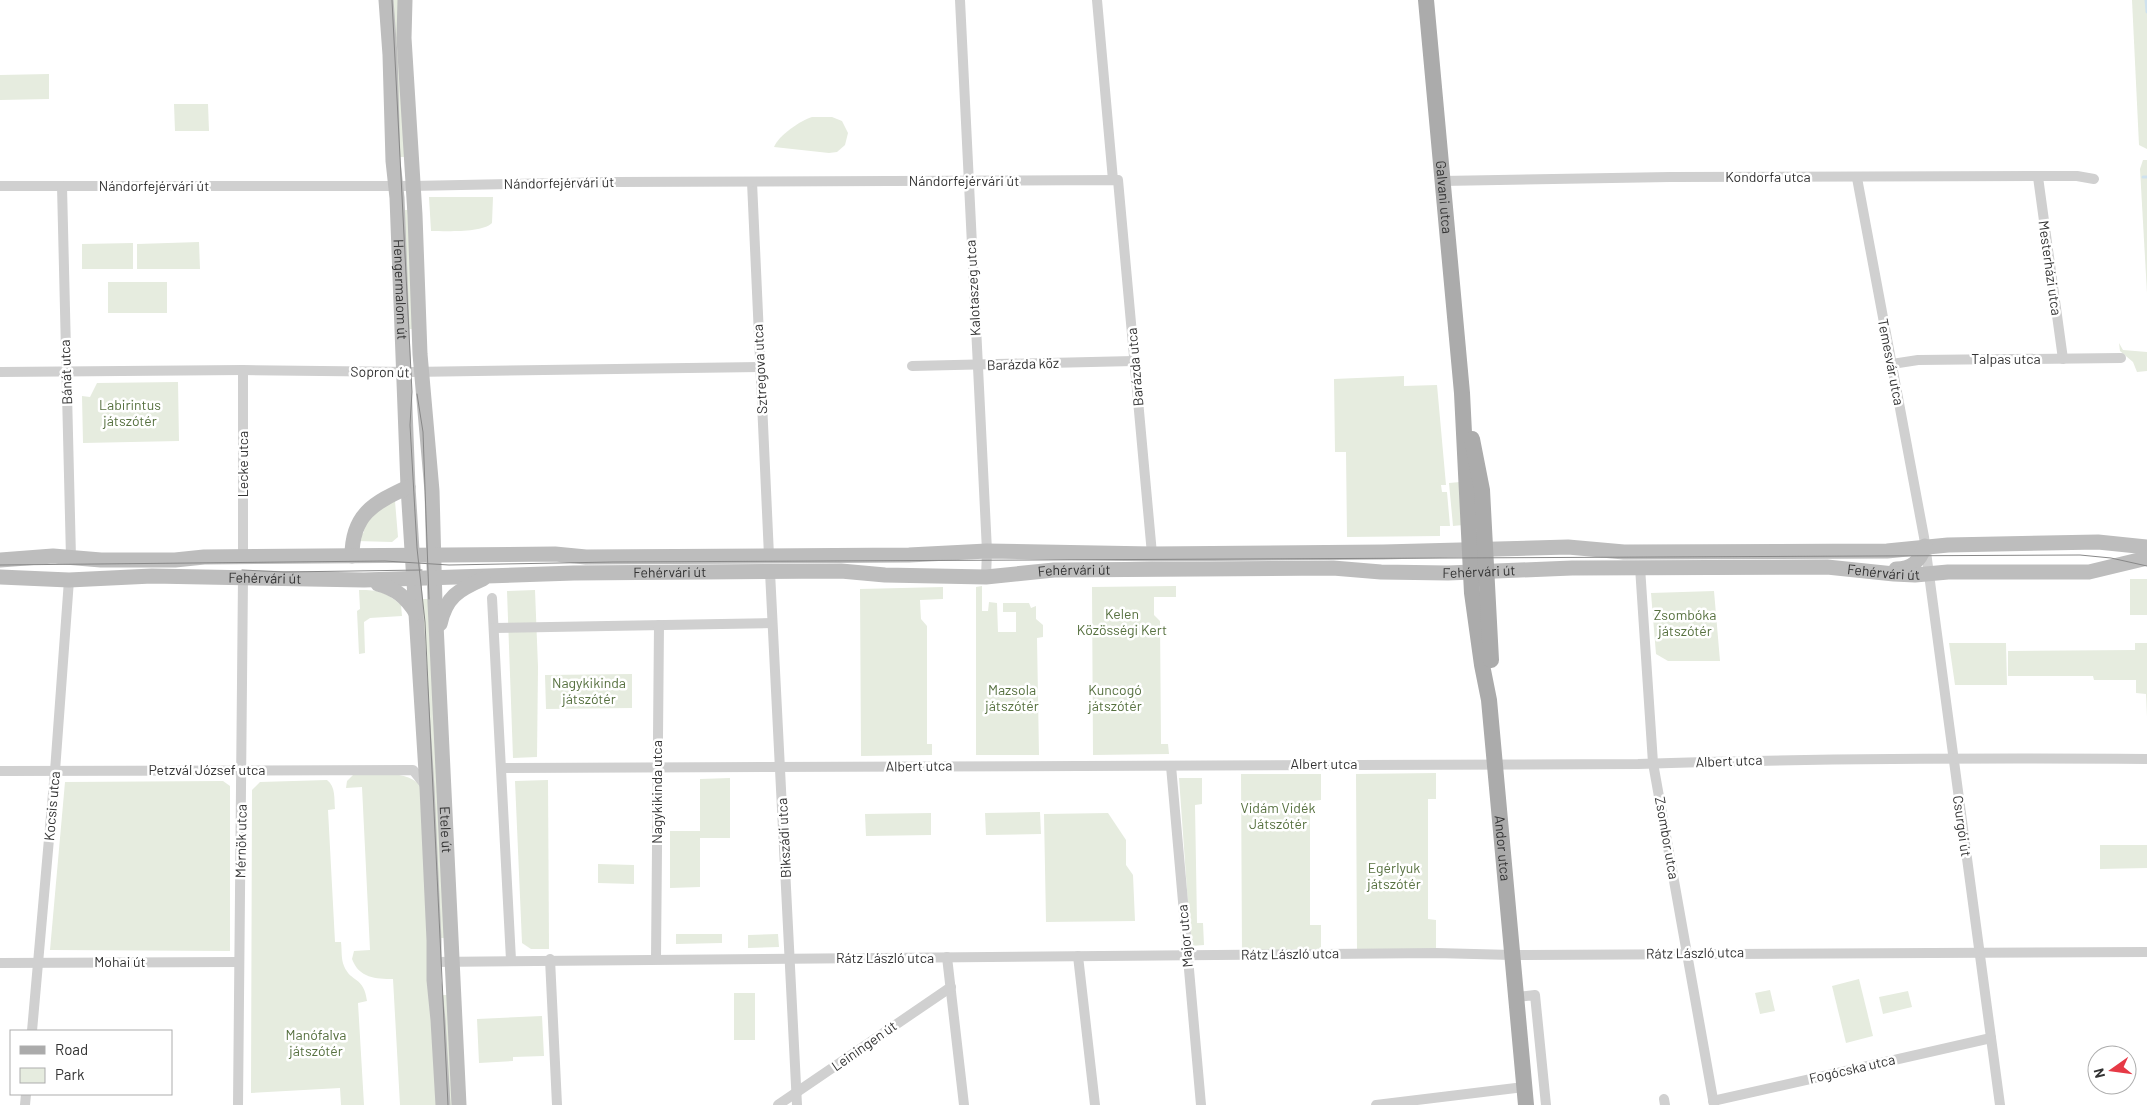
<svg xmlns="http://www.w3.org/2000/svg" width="2147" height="1105" font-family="Barlow,sans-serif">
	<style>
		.green { fill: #e6ecdf }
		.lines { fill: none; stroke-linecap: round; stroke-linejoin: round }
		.stream { stroke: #cfe2ee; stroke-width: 3 }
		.street { stroke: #d0d0d0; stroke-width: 10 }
		.secondary { stroke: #bdbdbd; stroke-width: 15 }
		.primary { stroke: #ababab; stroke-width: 16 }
		.tram { stroke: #888; stroke-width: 1 }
		.labels { text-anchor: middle; stroke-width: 5; stroke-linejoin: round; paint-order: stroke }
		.street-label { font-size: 14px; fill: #333; stroke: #fff }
		.park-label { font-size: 14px; fill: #56703f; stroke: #fff }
	</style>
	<rect width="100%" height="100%" fill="#fff"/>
	<!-- green -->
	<g class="green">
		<polygon points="391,0 399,0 406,157 398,157"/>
		<polygon points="2132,0 2147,0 2147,149 2139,145"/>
		<polygon points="49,74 49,99 0,100 0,75"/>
		<polygon points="174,104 208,104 209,131 175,131"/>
		<path d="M812 117H832L842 121 848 133 845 145 837 152 829 153 774 147C778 136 801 120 812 117Z"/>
		<polygon points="2143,160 2147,160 2147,293 2140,169"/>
		<path d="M429 197H493L492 223C482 233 446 231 431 231Z"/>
		<polygon points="402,210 409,210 415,329 408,329"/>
		<polygon points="199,242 200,269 137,269 137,244"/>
		<polygon points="133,243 133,269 82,269 82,244"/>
		<rect x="108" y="282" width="59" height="31"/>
		<polygon points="2119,343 2123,350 2147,352 2147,371 2137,372 2133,362 2120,351"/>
		<polygon points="1404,376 1404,386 1437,385 1446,485 1441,485 1442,492 1447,492 1450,526 1440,526 1440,536 1347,537 1346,452 1335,452 1334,379"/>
		<polygon points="178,382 179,441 83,443 82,396 90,397 97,383"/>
		<polygon points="1460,482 1463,525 1453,526 1449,483"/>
		<polygon points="395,501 398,537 392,542 356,541 364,532 362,528 373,513"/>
		<rect x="2130" y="579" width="17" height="36"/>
		<polygon points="982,586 982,611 988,611 989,602 997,603 998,632 1016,632 1016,612 1003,612 1003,603 1029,603 1031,608 1036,606 1036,619 1043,625 1043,637 1037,638 1039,755 976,755 976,587"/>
		<polygon points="1176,586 1176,597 1154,597 1154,615 1160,621 1161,744 1168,744 1169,754 1093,755 1092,587"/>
		<polygon points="943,587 943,599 920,600 921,619 927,626 927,744 932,744 932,755 861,756 860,589"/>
		<path d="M359 590C379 590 386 592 401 605L402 616 370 618 364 622 365 653 359 654 357 611 360 609Z"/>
		<polygon points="535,590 538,667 537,757 513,758 507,591"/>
		<polygon points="1714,591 1720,661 1668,661 1656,654 1651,593"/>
		<polygon points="422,599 429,599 446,938 440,938"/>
		<polygon points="1949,643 2006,643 2007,685 1955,685"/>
		<polygon points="2135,643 2147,643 2147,717 2146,694 2136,693 2136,680 2094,680 2093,676 2008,676 2008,651 2135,650"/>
		<polygon points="632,674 632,708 546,709 545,675"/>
		<polygon points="1436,773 1436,799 1428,799 1428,919 1436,920 1436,953 1357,953 1356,774"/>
		<polygon points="1241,774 1321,774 1321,800 1310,801 1310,925 1321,925 1321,954 1242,955"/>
		<path d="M353 775C374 775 405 769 420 785L440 1105H400L393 979C376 979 359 978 352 959L354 951 370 950 362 787 346 788 347 781Z"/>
		<polygon points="730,778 730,838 700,838 700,887 670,888 670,831 700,831 700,779"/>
		<polygon points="1179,778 1202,778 1202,804 1195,805 1197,923 1203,923 1204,945 1191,946"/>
		<path d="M327 780C336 787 334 799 335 809L328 810 335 942H341C342 950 341 959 344 966 351 983 364 976 367 1001L358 1003 364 1105H341L340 1088 251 1093 252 790 260 782Z"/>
		<polygon points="548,780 549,949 531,949 522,943 515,781"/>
		<polygon points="223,781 230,786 230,951 50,950 65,782"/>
		<polygon points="1040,812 1041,834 986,835 985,813"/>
		<polygon points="931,813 931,835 866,836 865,814"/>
		<polygon points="1108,813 1126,840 1126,865 1133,875 1135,921 1046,922 1044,814"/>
		<polygon points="2100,845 2147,845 2147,868 2100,869"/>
		<polygon points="598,864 634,865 634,884 598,883"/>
		<polygon points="676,934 722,934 722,943 676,944"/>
		<polygon points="778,934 779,947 748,948 748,935"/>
		<polygon points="1859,979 1873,1036 1846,1043 1832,986"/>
		<polygon points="1770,990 1775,1011 1760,1014 1755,993"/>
		<polygon points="1908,991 1912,1007 1883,1014 1879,997"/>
		<rect x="734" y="993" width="21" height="47"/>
		<polygon points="441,995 447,995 453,1105 447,1105"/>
		<polygon points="542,1016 544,1056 513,1057 513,1061 479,1063 477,1019"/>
	</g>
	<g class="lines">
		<!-- stream -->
		<g class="stream">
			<polyline points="2146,0 2147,12"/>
			<polyline points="2143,177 2147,177"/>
		</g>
		<!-- street -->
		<g class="street">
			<polyline points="960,0 987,551 986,577"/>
			<polyline points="1097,0 1113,180"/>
			<polyline points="2038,177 2063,359"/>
			<polyline points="1857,178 1924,537 2000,1105"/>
			<polyline points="1442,181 1670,177 2077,176 2094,179"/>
			<polyline points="752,182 769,556"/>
			<polyline points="0,186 412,186 615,182 1118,180 1152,554"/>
			<polyline points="62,186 71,558"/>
			<polyline points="1892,364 1918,360 2121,358"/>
			<polyline points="912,366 1134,361"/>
			<polyline points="0,372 243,370 411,372 760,367"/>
			<polyline points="243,557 243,370"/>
			<polyline points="1640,567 1653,763 1714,1105"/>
			<polyline points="770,572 797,1105"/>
			<polyline points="492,598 511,960"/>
			<polyline points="494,628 772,623"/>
			<polyline points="1171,766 1201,1105"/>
			<path d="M501 768 1638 764C1808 758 1977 758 2147 759"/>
			<polyline points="0,771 413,770 426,786"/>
			<polyline points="1078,956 1095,1105"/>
			<polyline points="947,957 964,1105"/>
			<polyline points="550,959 557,1105"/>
			<polyline points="656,959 659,625"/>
			<polyline points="433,962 1436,953 1512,955 2147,952"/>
			<polyline points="0,963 239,962"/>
			<polyline points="1516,997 1535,995 1546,1105"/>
			<polyline points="32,1031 55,771 69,580"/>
			<polyline points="1664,1099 1665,1105"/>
			<polyline points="1713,1101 1991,1038"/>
			<polyline points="25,1105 26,1094"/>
			<polyline points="238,1105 243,577"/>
			<polyline points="778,1105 951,987"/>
			<polyline points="1376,1105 1524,1087"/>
		</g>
		<!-- secondary -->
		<g class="secondary">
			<path id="s1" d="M386 0 390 55 393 161 397 198 408 487 427 788 434 940V980L438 1020 443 1105"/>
			<path id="s2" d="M405 0 404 38 415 215 420 354 432 491 435 603 459 1105"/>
			<path d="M352 556C352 514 374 503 408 487"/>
			<polyline points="0,560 53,556 101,560 175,560 204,557 555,554 586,557 909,555 987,551 1152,554 1383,552 1568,547 1624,552 1887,551 1948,545 2098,542 2147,547"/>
			<path d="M1896 569C1912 569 1920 561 1925 546"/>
			<path id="s3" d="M0 577 69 580 152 576 364 580 574 573 841 571 885 575 986 577 1054 570 1333 568 1381 572 1448 573 1572 568 1827 567 1894 574 1915 575 1948 572H2089L2147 558"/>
			<path d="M378 584C396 589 406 597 416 613"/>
			<path d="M440 624C446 597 458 590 483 579"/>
		</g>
		<!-- primary -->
		<g class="primary">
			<path id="s4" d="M1426 0 1462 393 1472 593 1482 665 1489 700 1526 1105"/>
			<polyline points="1472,439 1482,490 1491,660"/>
		</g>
		<!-- tram -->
		<g class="tram">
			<polyline points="392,0 412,392 410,425 417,548 425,622 448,1105"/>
			<polyline points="417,394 423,432 429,599"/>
			<polyline points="0,565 385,561 449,565 613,562 2080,555 2111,558 2147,566"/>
			<polyline points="242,570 284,572 422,570"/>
		</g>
	</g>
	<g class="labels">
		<!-- street labels -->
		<g class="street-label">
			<text x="1768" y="182">Kondorfa utca</text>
			<text x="964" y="186">Nándorfejérvári út</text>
			<text transform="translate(559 183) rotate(-1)" y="5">Nándorfejérvári út</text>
			<text x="154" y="191">Nándorfejérvári út</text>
			<text dy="5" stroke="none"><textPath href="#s4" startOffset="198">Galvani utca</textPath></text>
			<text transform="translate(2050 268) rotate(82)" y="5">Mesterházi utca</text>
			<text transform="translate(973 288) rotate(-93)" y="5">Kalotaszeg utca</text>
			<text dy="5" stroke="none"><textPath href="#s1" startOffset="290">Hengermalom út</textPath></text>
			<text x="2006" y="364">Talpas utca</text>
			<text transform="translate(1891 362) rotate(79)" y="5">Temesvár utca</text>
			<text transform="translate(1023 364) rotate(-2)" y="5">Barázda köz</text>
			<text transform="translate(1135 367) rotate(-95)" y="5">Barázda utca</text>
			<text transform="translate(760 369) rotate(-93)" y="5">Sztregova utca</text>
			<text transform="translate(66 372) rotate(-92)" y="5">Bánát utca</text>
			<text transform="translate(380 372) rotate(1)" y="5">Sopron út</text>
			<text transform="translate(243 464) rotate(-90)" y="5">Lecke utca</text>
			<text dy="5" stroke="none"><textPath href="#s3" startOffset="1075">Fehérvári út</textPath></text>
			<text dy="5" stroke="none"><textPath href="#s3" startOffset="1480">Fehérvári út</textPath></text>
			<text dy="5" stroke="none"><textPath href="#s3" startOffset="1885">Fehérvári út</textPath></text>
			<text dy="5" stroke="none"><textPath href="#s3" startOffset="670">Fehérvári út</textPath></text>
			<text dy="5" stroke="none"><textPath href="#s3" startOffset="265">Fehérvári út</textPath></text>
			<text transform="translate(1729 761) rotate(-2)" y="5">Albert utca</text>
			<text x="1324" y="769">Albert utca</text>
			<text transform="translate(919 766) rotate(-1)" y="5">Albert utca</text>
			<text x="207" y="775">Petzvál József utca</text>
			<text transform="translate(657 792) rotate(-90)" y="5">Nagykikinda utca</text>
			<text transform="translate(52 806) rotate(-85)" y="5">Kocsis utca</text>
			<text transform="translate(1962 826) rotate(82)" y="5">Csurgói út</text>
			<text dy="5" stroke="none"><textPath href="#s2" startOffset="831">Etele út</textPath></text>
			<text transform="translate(784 838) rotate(-93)" y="5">Bikszádi utca</text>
			<text transform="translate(1667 838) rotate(80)" y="5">Zsombor utca</text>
			<text transform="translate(241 841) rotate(-89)" y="5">Mérnök utca</text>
			<text dy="5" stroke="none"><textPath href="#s4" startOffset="852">Andor utca</textPath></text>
			<text transform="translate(1185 936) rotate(-95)" y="5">Major utca</text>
			<text transform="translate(1695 953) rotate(-1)" y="5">Rátz László utca</text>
			<text transform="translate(1290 954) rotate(-1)" y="5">Rátz László utca</text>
			<text x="885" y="963">Rátz László utca</text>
			<text x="120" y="967">Mohai út</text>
			<text transform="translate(864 1046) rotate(-35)" y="5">Leiningen út</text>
			<text transform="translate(1852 1069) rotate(-13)" y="5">Fogócska utca</text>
		</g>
		<!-- park labels -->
		<g class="park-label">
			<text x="130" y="410">Labirintus<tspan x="130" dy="16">játszótér</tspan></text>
			<text x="1122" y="619">Kelen<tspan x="1122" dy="16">Közösségi Kert</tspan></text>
			<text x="1685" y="620">Zsombóka<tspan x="1685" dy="16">játszótér</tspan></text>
			<text x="589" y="688">Nagykikinda<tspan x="589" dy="16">játszótér</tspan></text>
			<text x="1012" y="695">Mazsola<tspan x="1012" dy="16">játszótér</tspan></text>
			<text x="1115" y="695">Kuncogó<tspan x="1115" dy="16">játszótér</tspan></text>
			<text x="1278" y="813">Vidám Vidék<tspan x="1278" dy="16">Játszótér</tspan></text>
			<text x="1394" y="873">Egérlyuk<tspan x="1394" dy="16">játszótér</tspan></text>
			<text x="316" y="1040">Manófalva<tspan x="316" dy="16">játszótér</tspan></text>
		</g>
	</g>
	<!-- legend -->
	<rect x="10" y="1030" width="162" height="65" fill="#ffffff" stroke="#adadad"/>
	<rect x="20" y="1046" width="25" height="8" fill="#ababab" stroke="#adadad"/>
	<text x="55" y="1055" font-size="15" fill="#333333">Road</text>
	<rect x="20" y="1068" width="25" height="15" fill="#e6ecdf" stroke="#adadad"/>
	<text x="55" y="1080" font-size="15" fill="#333333">Park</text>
	<!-- north arrow -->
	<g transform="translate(2112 1070) rotate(256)"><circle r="24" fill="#ffffff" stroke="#adadad"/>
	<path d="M0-4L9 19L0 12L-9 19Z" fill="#e63946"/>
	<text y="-8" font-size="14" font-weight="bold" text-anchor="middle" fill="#333333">N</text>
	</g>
</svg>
